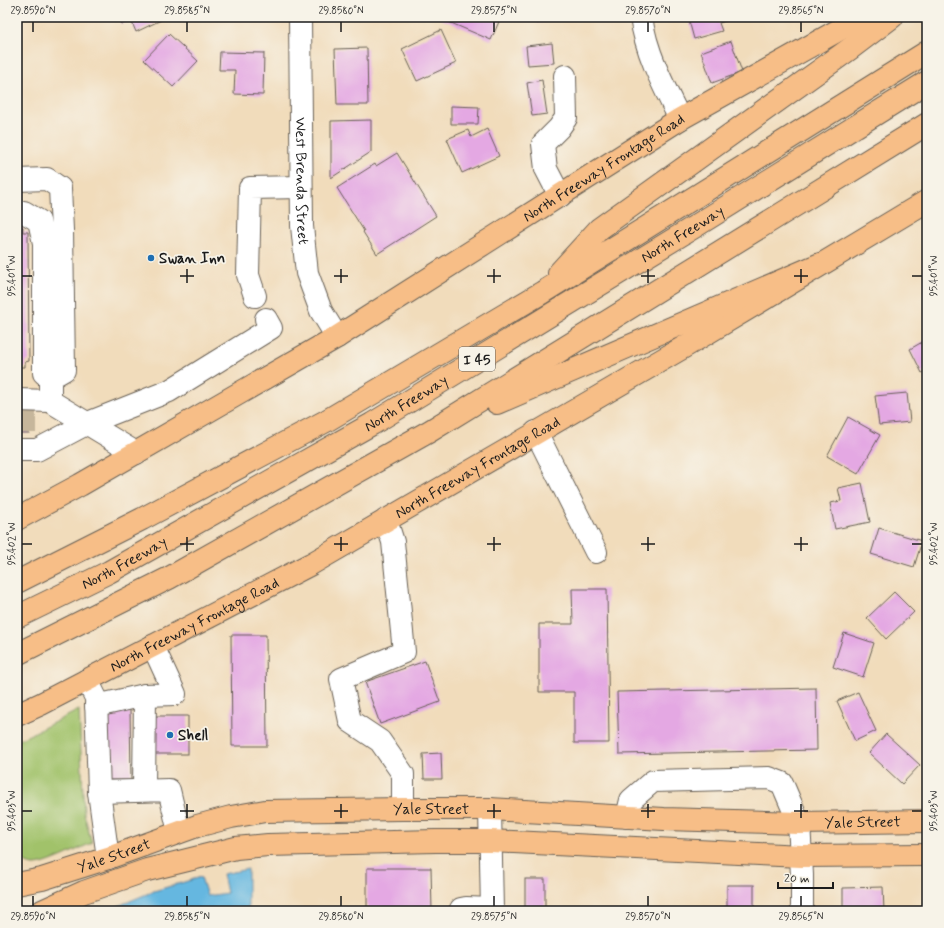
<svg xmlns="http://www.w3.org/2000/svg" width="944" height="928" font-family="Mynerve,sans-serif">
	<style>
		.green { fill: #a1c26b; stroke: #5e6f44 }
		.water { fill: #65b7e0; stroke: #406a7e }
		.building { fill: #e4a8e3 }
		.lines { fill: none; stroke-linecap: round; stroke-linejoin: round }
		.minor-tunnel { stroke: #c6b69b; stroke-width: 22; stroke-dasharray: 22 11; stroke-linecap: butt }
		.minor-casing { stroke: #675f54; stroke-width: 24 }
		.major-casing { stroke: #675f54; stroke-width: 24 }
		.highway-casing { stroke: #675f54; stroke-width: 24 }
		.minor { stroke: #fff; stroke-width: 22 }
		.major { stroke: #f7be87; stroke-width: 22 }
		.highway { stroke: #f7be87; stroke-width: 22 }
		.ticks { fill: none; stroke: #1c1c1c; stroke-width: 1.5 }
		.poi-dot { fill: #1f6fb2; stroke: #f7f3e8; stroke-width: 1.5 }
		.labels { text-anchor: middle; stroke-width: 3.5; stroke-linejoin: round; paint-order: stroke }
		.shield { fill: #f7f3e8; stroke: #5e5c59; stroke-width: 1 }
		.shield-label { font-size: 14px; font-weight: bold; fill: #1c1c1c }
		.street-label { font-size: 15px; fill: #1c1c1c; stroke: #f7f3e8 }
		.poi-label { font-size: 15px; font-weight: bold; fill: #1c1c1c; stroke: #f7f3e8; text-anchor: start }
		.neatline { fill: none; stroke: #1c1c1c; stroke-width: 1.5 }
		.ticks-label { font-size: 10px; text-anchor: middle; fill: #1c1c1c }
	</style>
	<rect width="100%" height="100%" fill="#f7f3e8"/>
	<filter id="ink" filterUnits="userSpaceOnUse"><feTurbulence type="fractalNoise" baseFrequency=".025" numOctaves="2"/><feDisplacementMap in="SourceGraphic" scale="8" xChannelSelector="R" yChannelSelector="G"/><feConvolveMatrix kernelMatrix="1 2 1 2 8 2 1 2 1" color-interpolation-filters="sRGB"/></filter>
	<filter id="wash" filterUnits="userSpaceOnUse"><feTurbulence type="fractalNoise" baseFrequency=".012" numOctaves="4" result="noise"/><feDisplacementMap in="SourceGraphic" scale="16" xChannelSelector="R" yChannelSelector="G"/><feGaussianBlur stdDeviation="0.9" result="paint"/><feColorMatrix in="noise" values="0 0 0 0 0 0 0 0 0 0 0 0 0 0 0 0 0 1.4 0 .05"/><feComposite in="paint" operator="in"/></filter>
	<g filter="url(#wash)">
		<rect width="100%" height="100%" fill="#f1dcbb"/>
		<!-- green -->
		<path class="green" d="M79 710 84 814 92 843C79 848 46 866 33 865 26 864 21 860 17 855V741Z"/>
		<!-- water -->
		<polygon class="water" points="248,869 248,911 106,911 154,891 201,877 207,896 227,893 223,874"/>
		<g id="blocks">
			<!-- building -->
			<g class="building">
				<polygon points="119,17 160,17 161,20 136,32 131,20 122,24"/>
				<polygon points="437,17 501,17 491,40"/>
				<polygon points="536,17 549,17 550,21 537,23"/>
				<polygon points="688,17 737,17 719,23 722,31 694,39"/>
				<polygon points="441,30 456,63 417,81 402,49"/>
				<polygon points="169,34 198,61 173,87 144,60"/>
				<polygon points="731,41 742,72 712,83 701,52"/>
				<polygon points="552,43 554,63 528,65 526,46"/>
				<polygon points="367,48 368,105 337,105 335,49"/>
				<polygon points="220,52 264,53 263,95 234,94 235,70 219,70"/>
				<polygon points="542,80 547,114 532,116 527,83"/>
				<polygon points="451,106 479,107 478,124 451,124"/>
				<polygon points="371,120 371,152 331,178 331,121"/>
				<polygon points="487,129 499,156 462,173 447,139 468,130 471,137"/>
				<polygon points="397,153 436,216 377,254 363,232 364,231 337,188 375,164 376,166"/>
				<polygon points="17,227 23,227 23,232 28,232 29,361 25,362 25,367 17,367"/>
				<polygon points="924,341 927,347 927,370 922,373 910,349"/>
				<polygon points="907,393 910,422 879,425 875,396"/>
				<rect x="17" y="411" width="12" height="22"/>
				<polygon points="848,417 880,435 858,474 827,456"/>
				<polygon points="862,483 870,522 835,529 830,503 841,501 838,488"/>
				<polygon points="879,528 922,541 914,567 871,554"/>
				<polygon points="572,589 607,589 609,743 574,743 574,692 539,692 539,624 573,624"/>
				<polygon points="894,592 914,612 886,639 867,618"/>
				<polygon points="844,633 874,643 863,677 833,667"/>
				<polygon points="231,635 266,635 267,746 232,746"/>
				<polygon points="425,661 440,702 380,724 365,682"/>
				<polygon points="816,688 817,750 619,754 617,692"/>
				<polygon points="858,692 876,731 855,741 837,701"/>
				<polygon points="105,709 130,709 131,780 106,780"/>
				<rect x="151" y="716" width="37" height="38"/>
				<polygon points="886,734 920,765 902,784 869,753"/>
				<polygon points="441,753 442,779 424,779 423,754"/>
				<polygon points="367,868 431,868 432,911 367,911"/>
				<rect x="525" y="879" width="20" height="32"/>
				<rect x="727" y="885" width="27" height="26"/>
				<polygon points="883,887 884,911 843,911 843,888"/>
			</g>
		</g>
	</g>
	<g filter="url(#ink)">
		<use href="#blocks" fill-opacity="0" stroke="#675f54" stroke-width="1"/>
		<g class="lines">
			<!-- minor-tunnel -->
			<polyline class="minor-tunnel" points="25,411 25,434"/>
			<defs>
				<g id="minor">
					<path id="s1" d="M300 17 302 226 307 273 321 311 337 337"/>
					<path d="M641 17C646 53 664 87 680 119"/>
					<polyline points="17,180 47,179 60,188 62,230 64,370 50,378 50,401"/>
					<polyline points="560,196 546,169 543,144 559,128 566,118 565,76"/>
					<polyline points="17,212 24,212 39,221 44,243 44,373 50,378"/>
					<polyline points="255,296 248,275 250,188 301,187"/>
					<polyline points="17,400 50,401 136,453"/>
					<polyline points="536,432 596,552"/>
					<polyline points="17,450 37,450 88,423 169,391 271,328 266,319"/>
					<polyline points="386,520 393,542 404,652 341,679 350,721 380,741 403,774 403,809"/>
					<polyline points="87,680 96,698 99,792 108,858"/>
					<polyline points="96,706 145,695 175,694 153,646"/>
					<polyline points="144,790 145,695"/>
					<polyline points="99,792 169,790 179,832"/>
					<polyline points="490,809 492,911"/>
					<polyline points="627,817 631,800 653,781 769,778 782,783 799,823 802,875 802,911"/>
					<polyline points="460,911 461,909 466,908 492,909"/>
				</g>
				<g id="major">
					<path id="s2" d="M17 519 80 485 337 337 680 119 862 17"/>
					<path id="s3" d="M17 715 41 704 311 564 684 347 927 201"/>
					<path id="s4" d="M17 884 42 879 108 858 197 826 231 817 265 811 403 809H490L664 819 799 823 927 821"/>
					<polyline points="42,911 84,892 147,870 236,848 268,845 435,841 491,841 801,856 927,855"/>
				</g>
				<g id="highway">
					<polyline points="559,273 599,229 851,48 892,17"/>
					<polyline points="497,403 820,264"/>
					<polyline points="17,582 142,519 326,421 543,292 927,52"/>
					<path id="s5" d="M17 617 109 572 372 424 694 227 927 82"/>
					<polyline points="17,654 169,578 430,431 927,124"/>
				</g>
			</defs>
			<!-- minor casing -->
			<use href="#minor" class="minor-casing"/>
			<!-- major casing -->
			<use href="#major" class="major-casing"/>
			<!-- highway casing -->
			<use href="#highway" class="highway-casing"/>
			<!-- minor -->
			<use href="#minor" class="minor"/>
			<!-- major -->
			<use href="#major" class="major"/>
			<!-- highway -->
			<use href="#highway" class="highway"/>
		</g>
	</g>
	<!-- ticks -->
	<path class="ticks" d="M33 22V32M187 22V32M341 22V32M494 22V32M648 22V32M801 22V32M187 269V283M341 269V283M494 269V283M648 269V283M801 269V283M22 276H32M180 276H194M334 276H348M487 276H501M641 276H655M794 276H808M912 276H922M187 537V551M341 537V551M494 537V551M648 537V551M801 537V551M22 544H32M180 544H194M334 544H348M487 544H501M641 544H655M794 544H808M912 544H922M187 804V818M341 804V818M494 804V818M648 804V818M801 804V818M22 811H32M180 811H194M334 811H348M487 811H501M641 811H655M794 811H808M912 811H922M33 896V906M187 896V906M341 896V906M494 896V906M648 896V906M801 896V906"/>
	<!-- markers -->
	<g class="poi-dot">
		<circle cx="151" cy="258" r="4"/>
		<circle cx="170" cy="735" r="4"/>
	</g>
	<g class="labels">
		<!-- shield labels -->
		<rect class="shield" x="459" y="347" width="36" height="24" rx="3"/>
		<g class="shield-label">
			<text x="477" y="364">I 45</text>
		</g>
		<!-- street labels -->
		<g class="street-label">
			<text dy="5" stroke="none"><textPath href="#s2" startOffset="684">North Freeway Frontage Road</textPath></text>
			<text dy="5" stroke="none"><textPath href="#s1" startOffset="164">West Brenda Street</textPath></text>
			<text dy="5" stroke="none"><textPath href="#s5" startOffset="768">North Freeway</textPath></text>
			<text dy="5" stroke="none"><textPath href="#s5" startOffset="444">North Freeway</textPath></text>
			<text dy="5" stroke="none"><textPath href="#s3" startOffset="523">North Freeway Frontage Road</textPath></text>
			<text dy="5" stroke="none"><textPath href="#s5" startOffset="120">North Freeway</textPath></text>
			<text dy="5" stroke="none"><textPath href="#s3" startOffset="199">North Freeway Frontage Road</textPath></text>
			<text dy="5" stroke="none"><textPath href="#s4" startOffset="425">Yale Street</textPath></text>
			<text dy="5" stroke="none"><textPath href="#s4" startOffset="857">Yale Street</textPath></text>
			<text dy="5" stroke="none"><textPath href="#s4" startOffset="101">Yale Street</textPath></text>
		</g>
		<!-- poi labels -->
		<g class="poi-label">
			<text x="159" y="263">Swan Inn</text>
			<text x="178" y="740">Shell</text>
		</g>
	</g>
	<!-- margin -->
	<rect width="944" height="928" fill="none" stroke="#f7f3e8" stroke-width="44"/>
	<!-- scale -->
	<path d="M778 882v6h55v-6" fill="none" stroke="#1c1c1c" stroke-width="2"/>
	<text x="784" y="882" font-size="12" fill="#1c1c1c" stroke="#f7f3e8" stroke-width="3" paint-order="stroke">20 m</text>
	<rect x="22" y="22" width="900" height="884" class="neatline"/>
	<g class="ticks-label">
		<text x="33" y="14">29.8590°N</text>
		<text x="187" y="14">29.8585°N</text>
		<text x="341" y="14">29.8580°N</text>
		<text x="494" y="14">29.8575°N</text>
		<text x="648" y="14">29.8570°N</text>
		<text x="801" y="14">29.8565°N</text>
		<text transform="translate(933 276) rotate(-90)" y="4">95.401°W</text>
		<text transform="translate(11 276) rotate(-90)" y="4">95.401°W</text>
		<text transform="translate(933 544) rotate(-90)" y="4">95.402°W</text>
		<text transform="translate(11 544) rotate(-90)" y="4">95.402°W</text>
		<text transform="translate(933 811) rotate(-90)" y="4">95.403°W</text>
		<text transform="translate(11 811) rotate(-90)" y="4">95.403°W</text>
		<text x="33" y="920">29.8590°N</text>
		<text x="187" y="920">29.8585°N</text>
		<text x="341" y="920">29.8580°N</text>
		<text x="494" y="920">29.8575°N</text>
		<text x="648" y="920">29.8570°N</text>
		<text x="801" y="920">29.8565°N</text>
	</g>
</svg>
